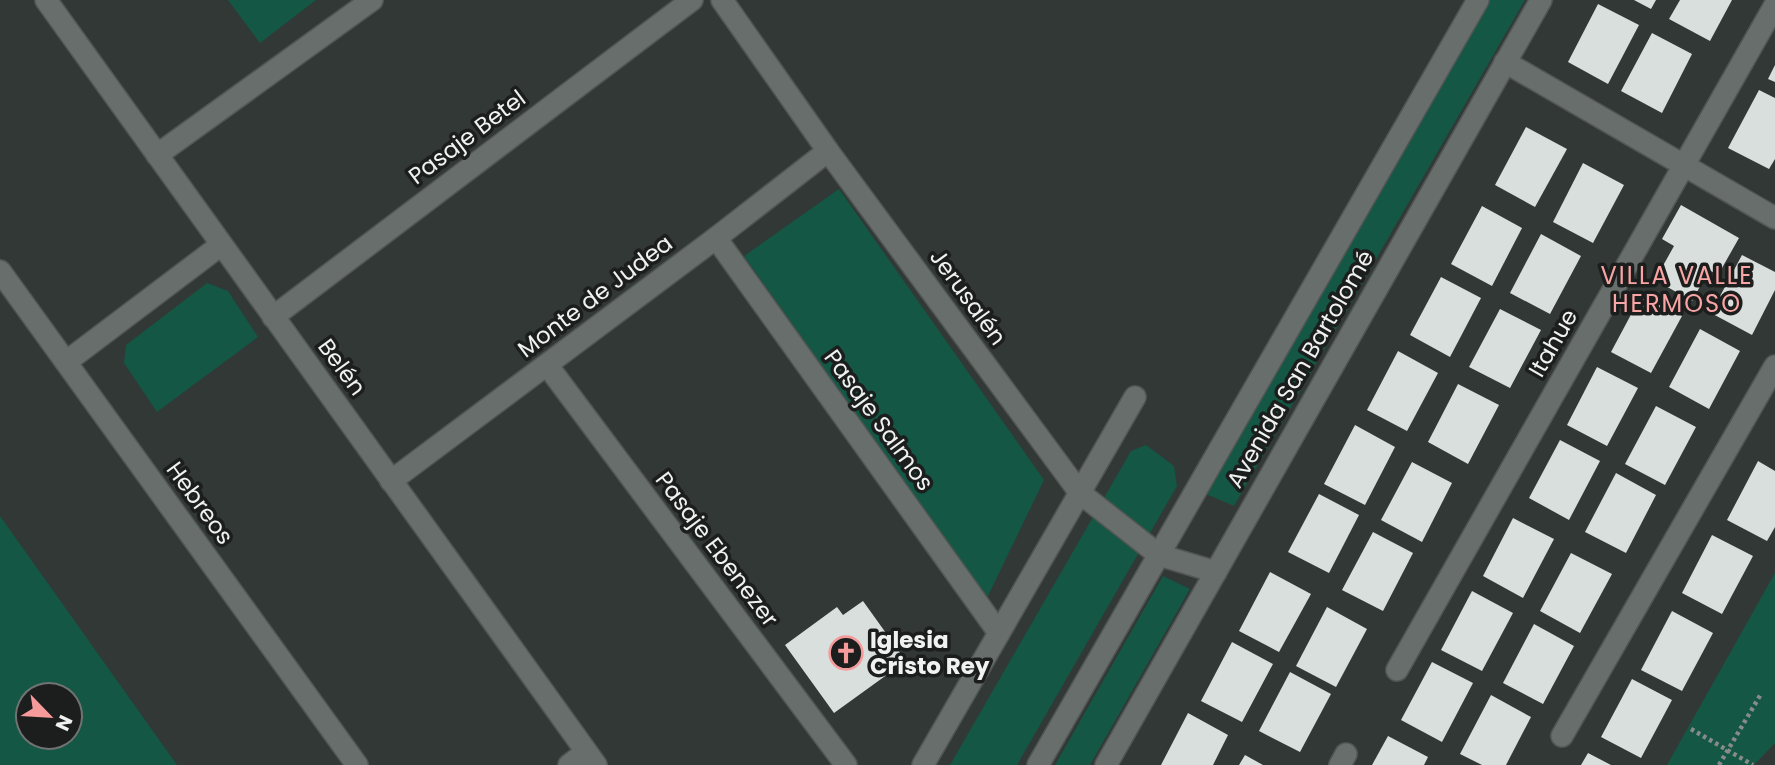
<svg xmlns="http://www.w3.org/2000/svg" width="1775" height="765" font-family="Poppins,sans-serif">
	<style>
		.green { fill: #135744; fill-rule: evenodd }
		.building { fill: #d9dfdd }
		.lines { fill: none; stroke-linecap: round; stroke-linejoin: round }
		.minor-casing { stroke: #515654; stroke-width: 24 }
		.path { stroke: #878b89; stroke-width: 4.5; stroke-dasharray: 3.5 3.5; stroke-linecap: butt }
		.minor { stroke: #686e6c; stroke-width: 21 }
		.labels { text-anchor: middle; stroke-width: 7; stroke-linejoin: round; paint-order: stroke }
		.street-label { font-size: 23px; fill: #eff2f1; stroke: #1c1e1d }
		.poi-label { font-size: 23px; font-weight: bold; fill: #eff2f1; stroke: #1c1e1d; text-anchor: start }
		.neighbourhood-label { font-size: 24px; letter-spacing: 2px; fill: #f9a5a5; stroke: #1c1e1d }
	</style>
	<rect width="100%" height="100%" fill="#323835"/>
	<!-- green -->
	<g class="green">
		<polygon points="228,0 316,0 260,43"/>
		<polygon points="1489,0 1525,0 1234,506 1206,494"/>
		<polygon points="839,189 1044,480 987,598 744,256"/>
		<polygon points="207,283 228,291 258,337 157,412 124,363 126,345"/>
		<polygon points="1146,445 1174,466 1177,486 1017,765 950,765 1131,451"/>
		<path d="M0 516 177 765H0ZM28 695H70V737H28Z"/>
		<polygon points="1775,573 1775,743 1754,765 1667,765"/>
		<polygon points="1163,576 1190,589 1090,765 1055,765"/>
	</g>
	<!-- building -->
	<g class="building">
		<polygon points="1634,0 1656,0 1651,9"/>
		<polygon points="1680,0 1732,0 1710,41 1669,19"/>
		<polygon points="1598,4 1639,25 1608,84 1568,62"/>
		<polygon points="1652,33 1692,54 1662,113 1621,91"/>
		<polygon points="1775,65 1775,82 1768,79"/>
		<polygon points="1759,90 1775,98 1775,159 1769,169 1728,148"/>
		<polygon points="1526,127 1567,149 1535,207 1495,185"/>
		<polygon points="1583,163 1624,185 1593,243 1553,222"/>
		<polygon points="1681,205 1739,238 1718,275 1709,270 1692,301 1655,280 1674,246 1662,239"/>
		<polygon points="1482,206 1522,228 1492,286 1451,264"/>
		<polygon points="1541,234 1581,256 1550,314 1510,293"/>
		<polygon points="1742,255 1775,272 1775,290 1752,335 1711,313"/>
		<polygon points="1441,277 1481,298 1450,357 1410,335"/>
		<polygon points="1642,294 1682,316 1651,373 1611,352"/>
		<polygon points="1500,309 1541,330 1510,388 1469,367"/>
		<polygon points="1700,329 1740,351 1709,409 1669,387"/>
		<polygon points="1398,351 1438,373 1407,431 1367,410"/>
		<polygon points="1597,367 1638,388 1607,446 1567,425"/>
		<polygon points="1458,384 1499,405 1468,464 1428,442"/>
		<polygon points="1656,406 1696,427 1665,485 1625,464"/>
		<polygon points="1355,425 1395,447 1365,505 1324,484"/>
		<polygon points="1560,440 1600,461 1569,520 1529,498"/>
		<polygon points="1758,461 1775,471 1775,527 1767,541 1727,520"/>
		<polygon points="1412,462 1452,483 1422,542 1381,520"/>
		<polygon points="1616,473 1656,495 1626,553 1585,532"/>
		<polygon points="1319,494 1359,515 1329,573 1288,552"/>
		<polygon points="1513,518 1554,539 1523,598 1483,576"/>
		<polygon points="1373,532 1413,553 1383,611 1342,590"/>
		<polygon points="1712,535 1753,556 1722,614 1682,593"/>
		<polygon points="1571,553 1612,574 1580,633 1540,611"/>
		<polygon points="1270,572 1311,594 1279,652 1239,631"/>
		<polygon points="1472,591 1513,613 1482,671 1441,650"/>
		<polygon points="863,601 906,661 834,713 785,645 837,607 843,615"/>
		<polygon points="1327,607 1367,629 1336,687 1296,666"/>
		<polygon points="1672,611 1713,633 1682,691 1641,670"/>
		<polygon points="1534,624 1574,646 1543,704 1503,683"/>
		<polygon points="1232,642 1273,664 1242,722 1201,701"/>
		<polygon points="1432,662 1473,683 1442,742 1401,720"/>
		<polygon points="1290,672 1331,694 1300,752 1259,731"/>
		<polygon points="1632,679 1672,700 1641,758 1601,737"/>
		<polygon points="1491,695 1531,717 1506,765 1482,765 1460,754"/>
		<polygon points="1188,713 1228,735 1213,765 1161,765"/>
		<polygon points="1388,736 1428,757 1424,765 1372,765"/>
		<polygon points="1588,753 1611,765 1581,765"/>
		<polygon points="1245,755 1263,765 1239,765"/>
	</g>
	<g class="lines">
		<defs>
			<g id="minor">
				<polyline points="46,0 596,765"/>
				<polyline points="722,0 828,151 1080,493 1159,555 1216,572"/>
				<polyline points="1505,62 1775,218"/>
				<polyline points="157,155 372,0"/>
				<polyline points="716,238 999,633"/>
				<polyline points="0,271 357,765"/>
				<polyline points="273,317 692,0"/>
				<polyline points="66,362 221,245"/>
				<polyline points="547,365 846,765"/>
				<polyline points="391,481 716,238 828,151"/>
				<polyline points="1397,670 1775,5"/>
				<polyline points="1562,736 1775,366"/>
				<polyline points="569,765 586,752"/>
				<polyline points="923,765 1135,397"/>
				<polyline points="1038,765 1478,0"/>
				<polyline points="1106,765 1541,0"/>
				<polyline points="1340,765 1346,754"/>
			</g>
		</defs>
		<!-- minor casing -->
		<use href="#minor" class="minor-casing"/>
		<!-- path -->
		<g class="path">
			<polyline points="1691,729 1753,765"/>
			<polyline points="1719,765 1761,694"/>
		</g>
		<!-- minor -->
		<use href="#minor" class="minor"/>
	</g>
	<!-- icons -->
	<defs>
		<symbol id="church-ring" viewBox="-11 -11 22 22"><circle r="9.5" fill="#1c1e1d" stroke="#f59b9b" stroke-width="1.5"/><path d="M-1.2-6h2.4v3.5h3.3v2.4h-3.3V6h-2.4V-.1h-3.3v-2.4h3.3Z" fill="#f59b9b"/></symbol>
	</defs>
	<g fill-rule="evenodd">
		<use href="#church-ring" x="827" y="634" width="38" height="38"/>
	</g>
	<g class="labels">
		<!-- street labels -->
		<g class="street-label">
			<text transform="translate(467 137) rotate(-37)" y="8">Pasaje Betel</text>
			<text transform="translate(595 296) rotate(-37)" y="8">Monte de Judea</text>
			<text transform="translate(968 297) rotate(54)" y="8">Jerusalén</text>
			<text transform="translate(1553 343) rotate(-60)" y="8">Itahue</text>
			<text transform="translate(342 367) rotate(54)" y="8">Belén</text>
			<text transform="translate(1300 369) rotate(-60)" y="8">Avenida San Bartolomé</text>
			<text transform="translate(879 420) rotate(54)" y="8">Pasaje Salmos</text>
			<text transform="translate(200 503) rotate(54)" y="8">Hebreos</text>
			<text transform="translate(717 549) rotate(53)" y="8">Pasaje Ebenezer</text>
		</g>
		<!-- poi labels -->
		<g class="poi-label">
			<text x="870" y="648">Iglesia<tspan x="870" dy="26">Cristo Rey</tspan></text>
		</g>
		<!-- neighbourhood labels -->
		<g class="neighbourhood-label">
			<text x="1677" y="284">VILLA VALLE<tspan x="1677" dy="28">HERMOSO</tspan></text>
		</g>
	</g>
	<!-- north arrow -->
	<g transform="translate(49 716) rotate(115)"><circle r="33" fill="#1c1e1d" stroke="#707372" stroke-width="2"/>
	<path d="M0-5L12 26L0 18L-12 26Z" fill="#f59b9b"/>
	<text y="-10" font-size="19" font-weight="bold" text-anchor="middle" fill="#eff2f1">N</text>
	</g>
</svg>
